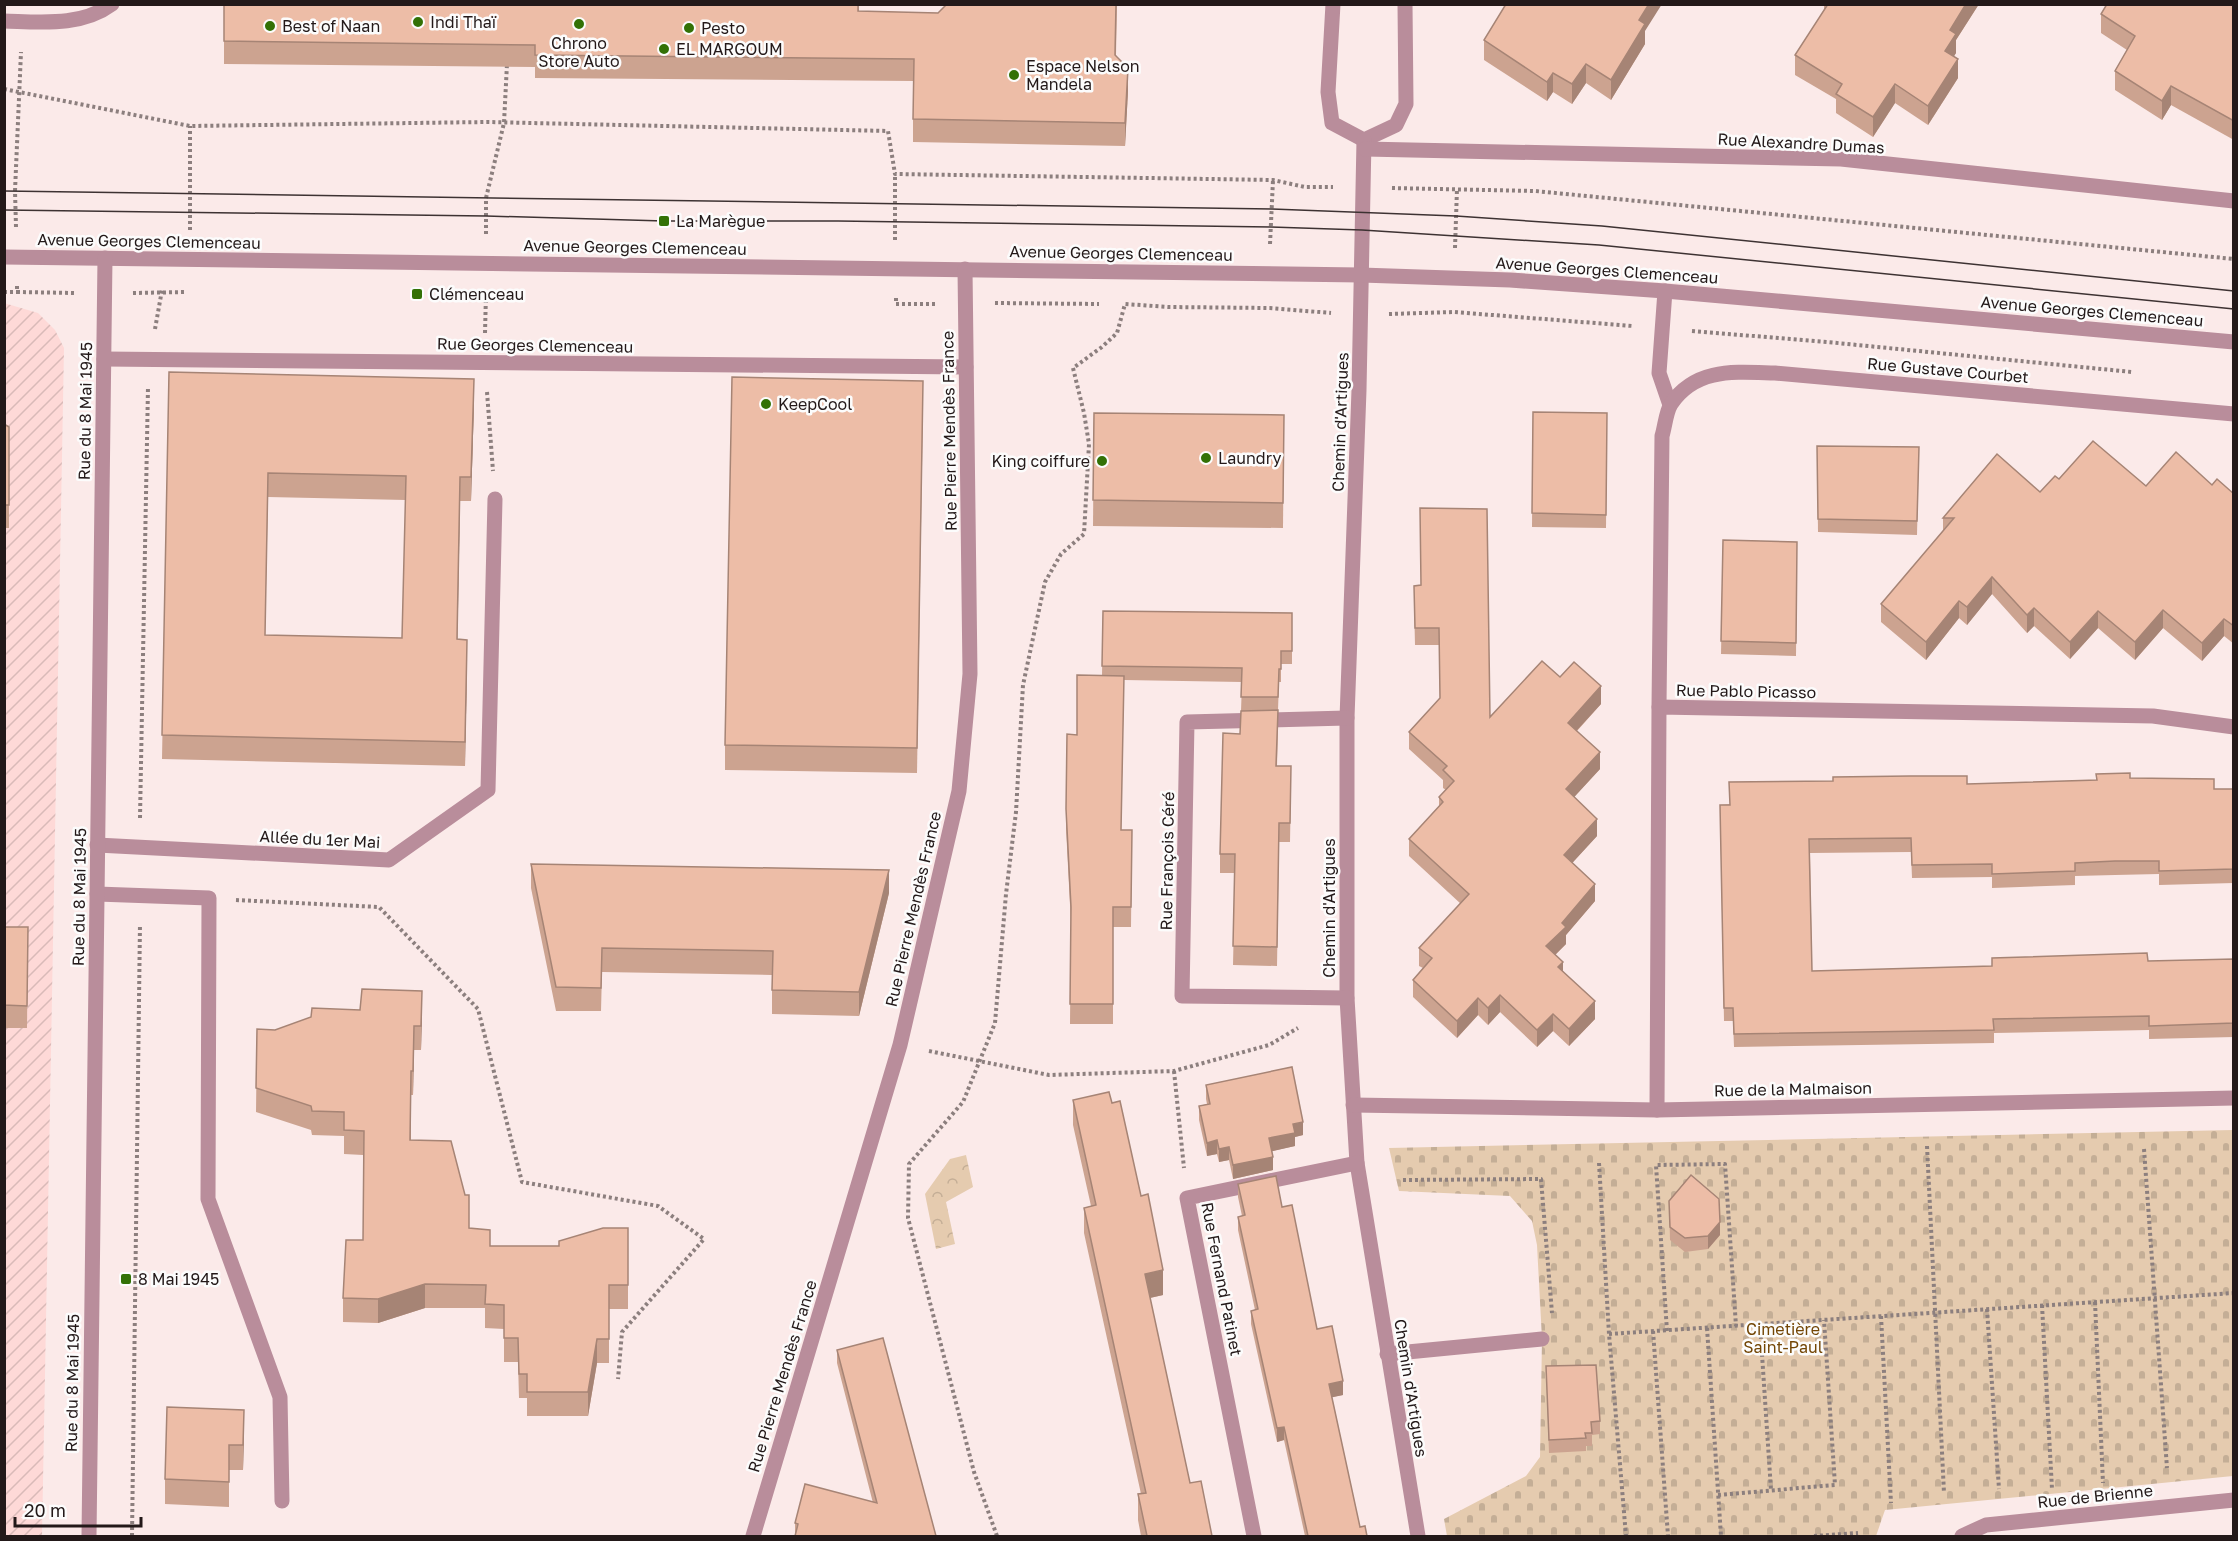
<svg xmlns="http://www.w3.org/2000/svg" width="2238" height="1541" font-family="'Golos Text',sans-serif">
	<style>
		.industrial { fill: url(#industrial-furrows) }
		.forest { fill: url(#forest-crowns) }
		.cemetery { fill: url(#cemetery-stones) }
		.lines { fill: none; stroke-linecap: round; stroke-linejoin: round }
		.path { stroke: #8c7f7e; stroke-width: 4; stroke-dasharray: 3 3; stroke-linecap: butt }
		.minor { stroke: #b98d9b; stroke-width: 15 }
		.tram { stroke: #3d3232; stroke-width: 1.5 }
		.wall { fill: #cca390; fill-rule: evenodd }
		.shaded-wall { fill: #a68475 }
		.building { fill: #edbda7; stroke: #a68475; stroke-width: 1.5; fill-rule: evenodd }
		.poi-dot { fill: #337106; stroke: #fcfcfc; stroke-width: 2 }
		.labels { text-anchor: middle; stroke-width: 5; stroke-linejoin: round; paint-order: stroke }
		.poi-label { font-size: 16px; fill: #231919; stroke: #fcfcfc; text-anchor: start }
		.street-label { font-size: 16px; fill: #231919; stroke: #fcfcfc }
		.park-label { font-size: 16px; fill: #734605; stroke: #fcfcfc }
	</style>
	<defs>
		<pattern id="industrial-furrows" width="10" height="10" patternUnits="userSpaceOnUse" patternTransform="scale(1.5)"><rect width="10" height="10" fill="#fed9d7"/><path d="M-1 1l2-2M0 10L10 0M9 11l2-2" fill="none" stroke="#d9bab8"/></pattern>
		<pattern id="forest-crowns" width="20" height="18" patternUnits="userSpaceOnUse" patternTransform="scale(1.5)"><rect width="20" height="18" fill="#e5cbaf"/><path d="M2 6a3 3 0 1 1 6 0M12 15a3 3 0 1 1 6 0" fill="none" stroke="#c4ae96"/></pattern>
		<pattern id="cemetery-stones" width="16" height="16" patternUnits="userSpaceOnUse" patternTransform="scale(1.5)"><rect width="16" height="16" fill="#e5cbaf"/><path d="M2 7V4a2 2 0 0 1 4 0v3zM10 15v-3a2 2 0 0 1 4 0v3z" fill="#c4ae96"/></pattern>
	</defs>
	<rect width="100%" height="100%" fill="#fbeae9"/>
	<!-- industrial -->
	<polygon class="industrial" points="4,303 38,313 55,330 64,348 42,1536 4,1536"/>
	<!-- forest -->
	<polygon class="forest" points="966,1155 973,1187 946,1202 955,1244 936,1249 925,1194 950,1159"/>
	<!-- cemetery -->
	<polygon class="cemetery" points="2233,1130 2233,1476 1885,1510 1876,1536 1447,1536 1444,1519 1526,1476 1540,1457 1542,1339 1537,1245 1532,1221 1510,1196 1399,1191 1389,1148"/>
	<g class="lines">
		<!-- path -->
		<g class="path">
			<polyline points="4,89 190,126 487,122 888,131 895,174 1273,180 1305,187 1333,187"/>
			<polyline points="1392,188 1535,191 2234,259"/>
			<polyline points="16,227 15,191 21,52"/>
			<polyline points="190,230 190,126"/>
			<polyline points="486,234 486,198 504,123 507,64"/>
			<polyline points="895,240 895,174"/>
			<polyline points="1270,244 1273,180"/>
			<polyline points="1455,248 1457,189"/>
			<polyline points="17,286 17,292 75,293"/>
			<polyline points="4,292 17,292"/>
			<polyline points="133,293 186,292"/>
			<polyline points="896,298 896,304 937,304"/>
			<polyline points="995,303 1099,304"/>
			<polyline points="1389,314 1454,312 1633,326"/>
			<polyline points="155,329 162,290"/>
			<polyline points="1692,331 1827,342 2132,372"/>
			<polyline points="485,333 486,293"/>
			<polyline points="487,392 493,471"/>
			<polyline points="140,818 148,387"/>
			<polyline points="236,900 379,907 478,1009 522,1182 658,1206 704,1239 622,1332 618,1379"/>
			<polyline points="929,1051 1049,1075 1174,1071 1269,1045 1298,1028"/>
			<polyline points="1174,1071 1184,1168"/>
			<polyline points="1927,1146 1944,1493"/>
			<polyline points="2144,1149 2167,1468"/>
			<polyline points="1599,1163 1609,1334 1626,1536"/>
			<polyline points="1403,1180 1541,1179 1552,1313"/>
			<polyline points="2095,1302 2103,1483"/>
			<polyline points="2042,1305 2052,1489"/>
			<polyline points="1987,1309 1999,1489"/>
			<polyline points="1881,1316 1891,1503"/>
			<polyline points="1760,1324 1771,1490"/>
			<polyline points="1707,1328 1721,1536"/>
			<polyline points="1653,1331 1668,1536"/>
			<polyline points="1667,1331 1656,1165 1725,1164 1736,1326"/>
			<polyline points="1609,1334 2234,1293"/>
			<polyline points="1718,1495 1835,1485 1824,1320"/>
			<polyline points="132,1536 140,924"/>
			<polyline points="997,1536 974,1472 908,1218 909,1164 963,1102 995,1023 1006,894 1016,812 1023,685 1045,582 1061,554 1084,534 1089,444 1084,413 1073,368 1102,347 1117,333 1125,304 1169,307 1270,308 1331,313"/>
			<polyline points="1814,1536 1858,1533"/>
		</g>
		<!-- minor -->
		<g class="minor">
			<polyline points="1333,4 1328,92 1332,123 1364,140 1396,125 1406,104 1405,4"/>
			<path d="M4 21C41 22 81 27 112 4"/>
			<polyline points="1364,140 1359,390 1347,718 1347,998 1357,1163 1418,1536"/>
			<polyline points="1365,149 1841,159 2234,201"/>
			<polyline points="4,257 1361,275 1510,280 1665,291 2234,342"/>
			<polyline points="1665,291 1659,373 1670,405"/>
			<polyline points="104,359 966,367"/>
			<path d="M1659 707 1662 436C1665 426 1666 412 1671 404 1696 367 1736 372 1775 373L2234 414"/>
			<polyline points="1347,718 1187,722 1182,996 1347,998"/>
			<polyline points="97,845 389,860 488,790 495,499"/>
			<polyline points="97,894 209,898 208,1199 280,1397 282,1501"/>
			<polyline points="1353,1105 1657,1110 2234,1098"/>
			<polyline points="1657,1110 1659,707 2153,716 2234,727"/>
			<polyline points="1387,1354 1542,1339"/>
			<polyline points="89,1536 105,258"/>
			<polyline points="753,1536 900,1045 959,791 970,674 965,269"/>
			<polyline points="1254,1536 1187,1198 1357,1163"/>
			<polyline points="1962,1536 1986,1525 2234,1500"/>
		</g>
		<!-- tram -->
		<g class="tram">
			<polyline points="4,191 1272,209 1456,216 1602,226 2234,291"/>
			<polyline points="4,210 486,216 664,221 838,221 1271,227 1362,230 1599,245 2234,309"/>
		</g>
	</g>
	<!-- wall -->
	<g class="wall">
		<polygon points="224,4 859,4 859,11 938,13 1117,4 1116,55 1128,91 1125,146 913,142 913,81 535,78 535,67 224,64"/>
		<polygon points="1824,4 1979,4 1956,40 1956,53 1954,56 1958,78 1928,125 1895,103 1873,137 1836,113 1836,99 1795,75 1795,55 1824,11"/>
		<polygon points="2234,4 2234,140 2171,105 2162,120 2115,90 2115,71 2127,50 2101,33 2101,14"/>
		<polygon points="1645,31 1645,44 1611,100 1586,83 1572,104 1553,92 1547,101 1484,60 1484,40"/>
		<path d="M169 372 474 403 471 501H460L457 639 467 664 465 766 162 759ZM268 497 406 500 402 638 265 635Z"/>
		<polygon points="923,406 917,773 725,770 725,745"/>
		<polygon points="1533,412 1607,413 1606,528 1532,527"/>
		<polygon points="1094,413 1284,415 1283,528 1093,526"/>
		<polygon points="4,424 9,427 9,528 4,528"/>
		<polygon points="1817,446 1919,447 1917,535 1818,532"/>
		<polygon points="2059,479 2146,486 2212,485 2234,494 2234,644 2224,636 2202,661 2163,628 2135,660 2098,628 2070,659 2034,626 2027,633 1992,594 1967,625 1959,618 1926,660 1881,622 1881,604 1943,531 1943,518 2040,492"/>
		<polygon points="1723,540 1797,542 1796,656 1721,654"/>
		<polygon points="1421,585 1490,717 1560,677 1601,704 1577,731 1600,769 1574,797 1597,836 1572,863 1595,901 1566,935 1566,944 1555,955 1563,971 1595,1019 1569,1046 1553,1031 1537,1047 1500,1012 1488,1025 1478,1015 1457,1038 1413,997 1413,980 1423,968 1419,966 1419,948 1461,904 1409,856 1409,839 1439,807 1439,797 1446,790 1443,788 1443,780 1409,749 1409,732 1440,698 1439,645 1415,645 1414,603"/>
		<polygon points="1103,611 1292,613 1292,664 1281,664 1281,682 1279,682 1278,710 1241,711 1242,682 1124,680 1121,830 1132,830 1131,927 1113,927 1113,1024 1070,1024 1071,924 1066,828 1067,734 1077,735 1102,676"/>
		<polygon points="1278,729 1277,766 1291,785 1290,842 1279,842 1277,966 1233,965 1235,873 1220,873 1220,854 1240,734"/>
		<polygon points="2096,774 2214,789 2234,789 2234,883 2159,885 2159,874 2115,875 2075,876 2075,885 1992,888 1992,877 1912,878 1911,852 1810,853 1812,971 2234,959 2234,1037 2149,1039 2149,1030 1994,1033 1994,1043 1734,1047 1733,1021 1724,1021 1720,805 1967,784 2096,780"/>
		<polygon points="531,864 889,893 859,1016 772,1014 772,975 602,972 601,1011 556,1011 531,888"/>
		<polygon points="4,927 28,927 27,1028 4,1028"/>
		<polygon points="422,1015 421,1050 414,1050 413,1095 411,1095 411,1140 469,1228 490,1246 559,1246 628,1228 628,1309 609,1309 609,1363 597,1363 588,1416 527,1416 527,1398 519,1398 518,1362 504,1362 504,1329 485,1328 485,1308 425,1308 378,1323 343,1322 343,1298 363,1240 363,1155 344,1154 344,1136 312,1135 311,1130 256,1112 257,1029 275,1030"/>
		<polygon points="1206,1085 1303,1135 1295,1137 1295,1146 1272,1151 1273,1170 1233,1179 1229,1160 1219,1162 1217,1154 1207,1156 1199,1120 1199,1106 1207,1104 1206,1099"/>
		<polygon points="1073,1100 1163,1295 1150,1298 1190,1483 1212,1536 1141,1536 1138,1520 1138,1494 1141,1494 1084,1233 1084,1208 1091,1206 1073,1125"/>
		<polygon points="1238,1184 1282,1207 1317,1329 1343,1395 1332,1397 1360,1527 1367,1536 1305,1536 1284,1440 1277,1442 1251,1324 1251,1311 1255,1310 1238,1230 1238,1217 1242,1216 1238,1197"/>
		<polygon points="1669,1201 1720,1235 1708,1249 1685,1252 1670,1240"/>
		<polygon points="837,1350 936,1536 795,1536 795,1523 873,1503 837,1363"/>
		<polygon points="1546,1366 1600,1421 1600,1434 1592,1435 1592,1446 1586,1446 1586,1451 1549,1453"/>
		<polygon points="244,1435 243,1470 229,1470 229,1507 165,1504 165,1479"/>
	</g>
	<!-- shaded-wall -->
	<g class="shaded-wall">
		<polygon points="1649,4 1662,4 1645,31 1645,44 1611,100 1611,80 1639,20"/>
		<polygon points="1966,4 1979,4 1956,40 1956,53 1945,70 1945,51 1950,30"/>
		<polygon points="1958,59 1958,78 1928,125 1928,106"/>
		<polygon points="1586,64 1586,83 1572,104 1572,84"/>
		<polygon points="1128,68 1128,91 1125,146 1125,123"/>
		<polygon points="1553,73 1553,92 1547,101 1547,82"/>
		<polygon points="1895,84 1895,103 1873,137 1873,117"/>
		<polygon points="2171,86 2171,105 2162,120 2162,101"/>
		<polygon points="474,379 474,403 471,501 471,477"/>
		<polygon points="460,477 460,501 457,664 457,639"/>
		<polygon points="1992,577 1992,594 1967,625 1967,607"/>
		<polygon points="1959,601 1959,618 1926,660 1926,642"/>
		<polygon points="2034,608 2034,626 2027,633 2027,615"/>
		<polygon points="2163,610 2163,628 2135,660 2135,642"/>
		<polygon points="2098,611 2098,628 2070,659 2070,642"/>
		<polygon points="2224,619 2224,636 2202,661 2202,643"/>
		<polygon points="467,640 467,664 465,766 465,742"/>
		<polygon points="1601,686 1601,704 1568,740 1568,723"/>
		<polygon points="1600,752 1600,769 1566,806 1566,789"/>
		<polygon points="1597,819 1597,836 1564,872 1564,855"/>
		<polygon points="889,870 889,893 859,1016 859,992"/>
		<polygon points="1595,884 1595,901 1566,935 1566,944 1546,964 1546,946 1562,923"/>
		<polygon points="1563,962 1563,979 1558,967"/>
		<polygon points="422,991 422,1015 421,1050 421,1026"/>
		<polygon points="1500,995 1500,1012 1488,1025 1488,1008"/>
		<polygon points="1478,998 1478,1015 1457,1038 1457,1021"/>
		<polygon points="1595,1001 1595,1019 1569,1046 1569,1029"/>
		<polygon points="1553,1014 1553,1031 1537,1047 1537,1030"/>
		<polygon points="414,1026 414,1050 413,1095 413,1071"/>
		<polygon points="1303,1122 1303,1135 1295,1137 1295,1146 1269,1152 1269,1138 1293,1124"/>
		<polygon points="1217,1140 1217,1154 1207,1156 1207,1143"/>
		<polygon points="1229,1147 1229,1160 1219,1162 1219,1149"/>
		<polygon points="1273,1157 1273,1170 1233,1179 1233,1165"/>
		<polygon points="1720,1222 1720,1235 1708,1249 1708,1236"/>
		<polygon points="1163,1270 1163,1295 1145,1299 1145,1274"/>
		<polygon points="425,1284 425,1308 378,1323 378,1299"/>
		<polygon points="597,1339 597,1363 588,1416 588,1392"/>
		<polygon points="1343,1381 1343,1395 1329,1398 1329,1384"/>
		<polygon points="244,1410 244,1435 243,1470 243,1445"/>
		<polygon points="1284,1427 1284,1440 1277,1442 1277,1428"/>
	</g>
	<!-- building -->
	<g class="building">
		<polygon points="224,4 858,4 858,11 938,13 947,4 1116,4 1115,55 1128,68 1125,123 913,119 914,59 535,55 535,45 224,41"/>
		<polygon points="1506,4 1649,4 1639,20 1645,24 1611,80 1586,64 1572,84 1553,73 1547,82 1484,40"/>
		<polygon points="1828,4 1966,4 1950,30 1956,34 1945,51 1958,59 1928,106 1895,84 1873,117 1836,94 1842,84 1795,55"/>
		<polygon points="2107,4 2234,4 2234,121 2171,86 2162,101 2115,71 2135,36 2101,14"/>
		<path d="M169 372 474 379 471 477H460L457 639 467 640 465 742 162 735ZM268 473 406 476 402 638 265 635Z"/>
		<polygon points="732,377 923,381 917,748 725,745"/>
		<polygon points="1533,412 1607,413 1606,515 1532,513"/>
		<polygon points="1094,413 1284,415 1283,503 1093,500"/>
		<polygon points="4,424 9,427 9,505 4,505"/>
		<polygon points="2093,441 2146,486 2176,452 2212,485 2217,479 2234,494 2234,626 2224,619 2202,643 2163,610 2135,642 2098,611 2070,642 2034,608 2027,615 1992,577 1967,607 1959,601 1926,642 1881,604 1954,518 1943,518 1997,454 2040,492 2055,476 2059,479"/>
		<polygon points="1817,446 1919,447 1917,521 1818,519"/>
		<polygon points="1420,508 1487,509 1490,717 1542,661 1560,677 1574,662 1601,686 1568,723 1600,752 1566,789 1597,819 1564,855 1595,884 1562,923 1566,927 1546,946 1563,962 1558,967 1595,1001 1569,1029 1553,1014 1537,1030 1500,995 1488,1008 1478,998 1457,1021 1413,980 1432,958 1419,948 1469,894 1409,839 1443,802 1439,797 1454,781 1443,770 1447,766 1409,732 1440,698 1439,628 1415,628 1414,586 1421,585"/>
		<polygon points="1723,540 1797,542 1796,643 1721,641"/>
		<polygon points="1103,611 1292,613 1292,651 1281,651 1281,669 1279,669 1278,697 1241,697 1242,668 1102,666"/>
		<polygon points="1077,675 1124,676 1121,830 1132,830 1131,907 1113,907 1113,1004 1070,1004 1071,907 1066,809 1067,734 1077,735"/>
		<polygon points="1278,710 1276,766 1291,766 1290,823 1279,823 1277,947 1233,946 1235,854 1220,854 1223,733 1240,734 1241,711"/>
		<polygon points="2130,773 2130,778 2214,779 2214,789 2234,789 2234,869 2159,871 2159,861 2115,861 2075,863 2075,871 1992,874 1992,864 1912,865 1911,838 1809,839 1812,971 1992,966 1992,958 2147,953 2148,961 2234,959 2234,1023 2149,1026 2149,1016 1993,1019 1994,1030 1734,1034 1733,1008 1724,1008 1720,805 1730,805 1729,782 1833,781 1833,777 1910,776 1967,776 1967,784 2097,780 2096,774"/>
		<polygon points="531,864 889,870 859,992 772,990 773,951 602,948 601,988 556,987"/>
		<polygon points="4,927 28,927 27,1006 4,1005"/>
		<polygon points="362,989 422,991 421,1026 414,1026 413,1071 411,1071 410,1140 451,1141 465,1195 469,1195 469,1228 490,1230 490,1246 559,1246 559,1241 603,1228 628,1228 628,1285 609,1285 609,1339 597,1339 588,1392 527,1392 527,1374 519,1374 518,1338 504,1338 504,1305 485,1304 486,1285 425,1284 378,1299 343,1298 346,1240 363,1240 364,1131 344,1130 344,1112 312,1111 311,1106 256,1088 257,1029 275,1030 311,1017 312,1008 360,1010"/>
		<polygon points="1292,1067 1303,1122 1293,1124 1295,1133 1269,1138 1273,1157 1233,1165 1229,1147 1219,1149 1217,1140 1207,1143 1199,1106 1210,1104 1206,1085"/>
		<polygon points="1109,1092 1112,1103 1120,1101 1141,1196 1148,1194 1163,1270 1145,1274 1190,1483 1201,1481 1212,1536 1147,1536 1138,1494 1146,1493 1084,1208 1096,1205 1073,1100"/>
		<polygon points="1691,1175 1719,1199 1720,1222 1708,1236 1685,1238 1670,1227 1669,1201"/>
		<polygon points="1276,1176 1282,1207 1292,1205 1317,1329 1332,1326 1343,1381 1329,1384 1360,1527 1365,1526 1367,1536 1308,1536 1284,1427 1277,1428 1251,1311 1258,1309 1238,1217 1245,1215 1238,1184"/>
		<polygon points="883,1338 936,1536 795,1536 798,1524 795,1523 805,1484 877,1503 837,1350"/>
		<polygon points="1596,1365 1600,1421 1591,1422 1592,1433 1585,1433 1586,1438 1549,1440 1546,1366"/>
		<polygon points="167,1407 244,1410 243,1445 229,1445 229,1482 165,1479"/>
	</g>
	<!-- markers -->
	<g class="poi-dot">
		<circle cx="418" cy="22" r="6"/>
		<circle cx="579" cy="24" r="6"/>
		<circle cx="270" cy="26" r="6"/>
		<circle cx="689" cy="28" r="6"/>
		<circle cx="664" cy="49" r="6"/>
		<circle cx="1014" cy="75" r="6"/>
		<rect x="658" y="215" width="12" height="12" rx="3"/>
		<rect x="411" y="288" width="12" height="12" rx="3"/>
		<circle cx="766" cy="404" r="6"/>
		<circle cx="1206" cy="458" r="6"/>
		<circle cx="1102" cy="461" r="6"/>
		<rect x="120" y="1273" width="12" height="12" rx="3"/>
	</g>
	<g class="labels">
		<!-- poi labels -->
		<g class="poi-label">
			<text x="430" y="28">Indi Thaï</text>
			<text x="282" y="32">Best of Naan</text>
			<text x="701" y="34">Pesto</text>
			<text x="579" y="49" text-anchor="middle">Chrono<tspan x="579" dy="18">Store Auto</tspan></text>
			<text x="676" y="55">EL MARGOUM</text>
			<text x="1026" y="72">Espace Nelson<tspan x="1026" dy="18">Mandela</tspan></text>
			<text x="676" y="227">La Marègue</text>
			<text x="429" y="300">Clémenceau</text>
			<text x="778" y="410">KeepCool</text>
			<text x="1218" y="464">Laundry</text>
			<text x="1090" y="467" text-anchor="end">King coiffure</text>
			<text x="138" y="1285">8 Mai 1945</text>
		</g>
		<!-- street labels -->
		<g class="street-label">
			<text transform="translate(1801 143) rotate(3)" y="6">Rue Alexandre Dumas</text>
			<text transform="translate(149 241) rotate(1)" y="6">Avenue Georges Clemenceau</text>
			<text transform="translate(635 247) rotate(1)" y="6">Avenue Georges Clemenceau</text>
			<text transform="translate(1121 253) rotate(1)" y="6">Avenue Georges Clemenceau</text>
			<text transform="translate(1607 270) rotate(4)" y="6">Avenue Georges Clemenceau</text>
			<text transform="translate(2092 311) rotate(5)" y="6">Avenue Georges Clemenceau</text>
			<text transform="translate(535 345) rotate(1)" y="6">Rue Georges Clemenceau</text>
			<text transform="translate(1948 370) rotate(5)" y="6">Rue Gustave Courbet</text>
			<text transform="translate(85 411) rotate(-89)" y="6">Rue du 8 Mai 1945</text>
			<text transform="translate(1340 422) rotate(-88)" y="6">Chemin d'Artigues</text>
			<text transform="translate(949 431) rotate(-91)" y="6">Rue Pierre Mendès France</text>
			<text transform="translate(1746 691) rotate(1)" y="6">Rue Pablo Picasso</text>
			<text transform="translate(320 839) rotate(3)" y="6">Allée du 1er Mai</text>
			<text transform="translate(1167 861) rotate(-89)" y="6">Rue François Céré</text>
			<text transform="translate(79 897) rotate(-89)" y="6">Rue du 8 Mai 1945</text>
			<text transform="translate(1329 908) rotate(-90)" y="6">Chemin d'Artigues</text>
			<text transform="translate(913 909) rotate(-77)" y="6">Rue Pierre Mendès France</text>
			<text transform="translate(1793 1089) rotate(-1)" y="6">Rue de la Malmaison</text>
			<text transform="translate(1222 1279) rotate(79)" y="6">Rue Fernand Patinet</text>
			<text transform="translate(782 1376) rotate(-73)" y="6">Rue Pierre Mendès France</text>
			<text transform="translate(72 1383) rotate(-89)" y="6">Rue du 8 Mai 1945</text>
			<text transform="translate(1411 1388) rotate(81)" y="6">Chemin d'Artigues</text>
			<text transform="translate(2095 1496) rotate(-6)" y="6">Rue de Brienne</text>
		</g>
		<!-- park labels -->
		<g class="park-label">
			<text x="1783" y="1335">Cimetière<tspan x="1783" dy="18">Saint-Paul</tspan></text>
		</g>
	</g>
	<!-- border -->
	<rect width="2238" height="1541" fill="none" stroke="#231919" stroke-width="12"/>
	<!-- scale -->
	<path d="M15 1517v9h126v-9" fill="none" stroke="#231919" stroke-width="3"/>
	<text x="24" y="1517" font-size="18" fill="#231919" stroke="#fcfcfc" stroke-width="4.5" paint-order="stroke">20 m</text>
</svg>
